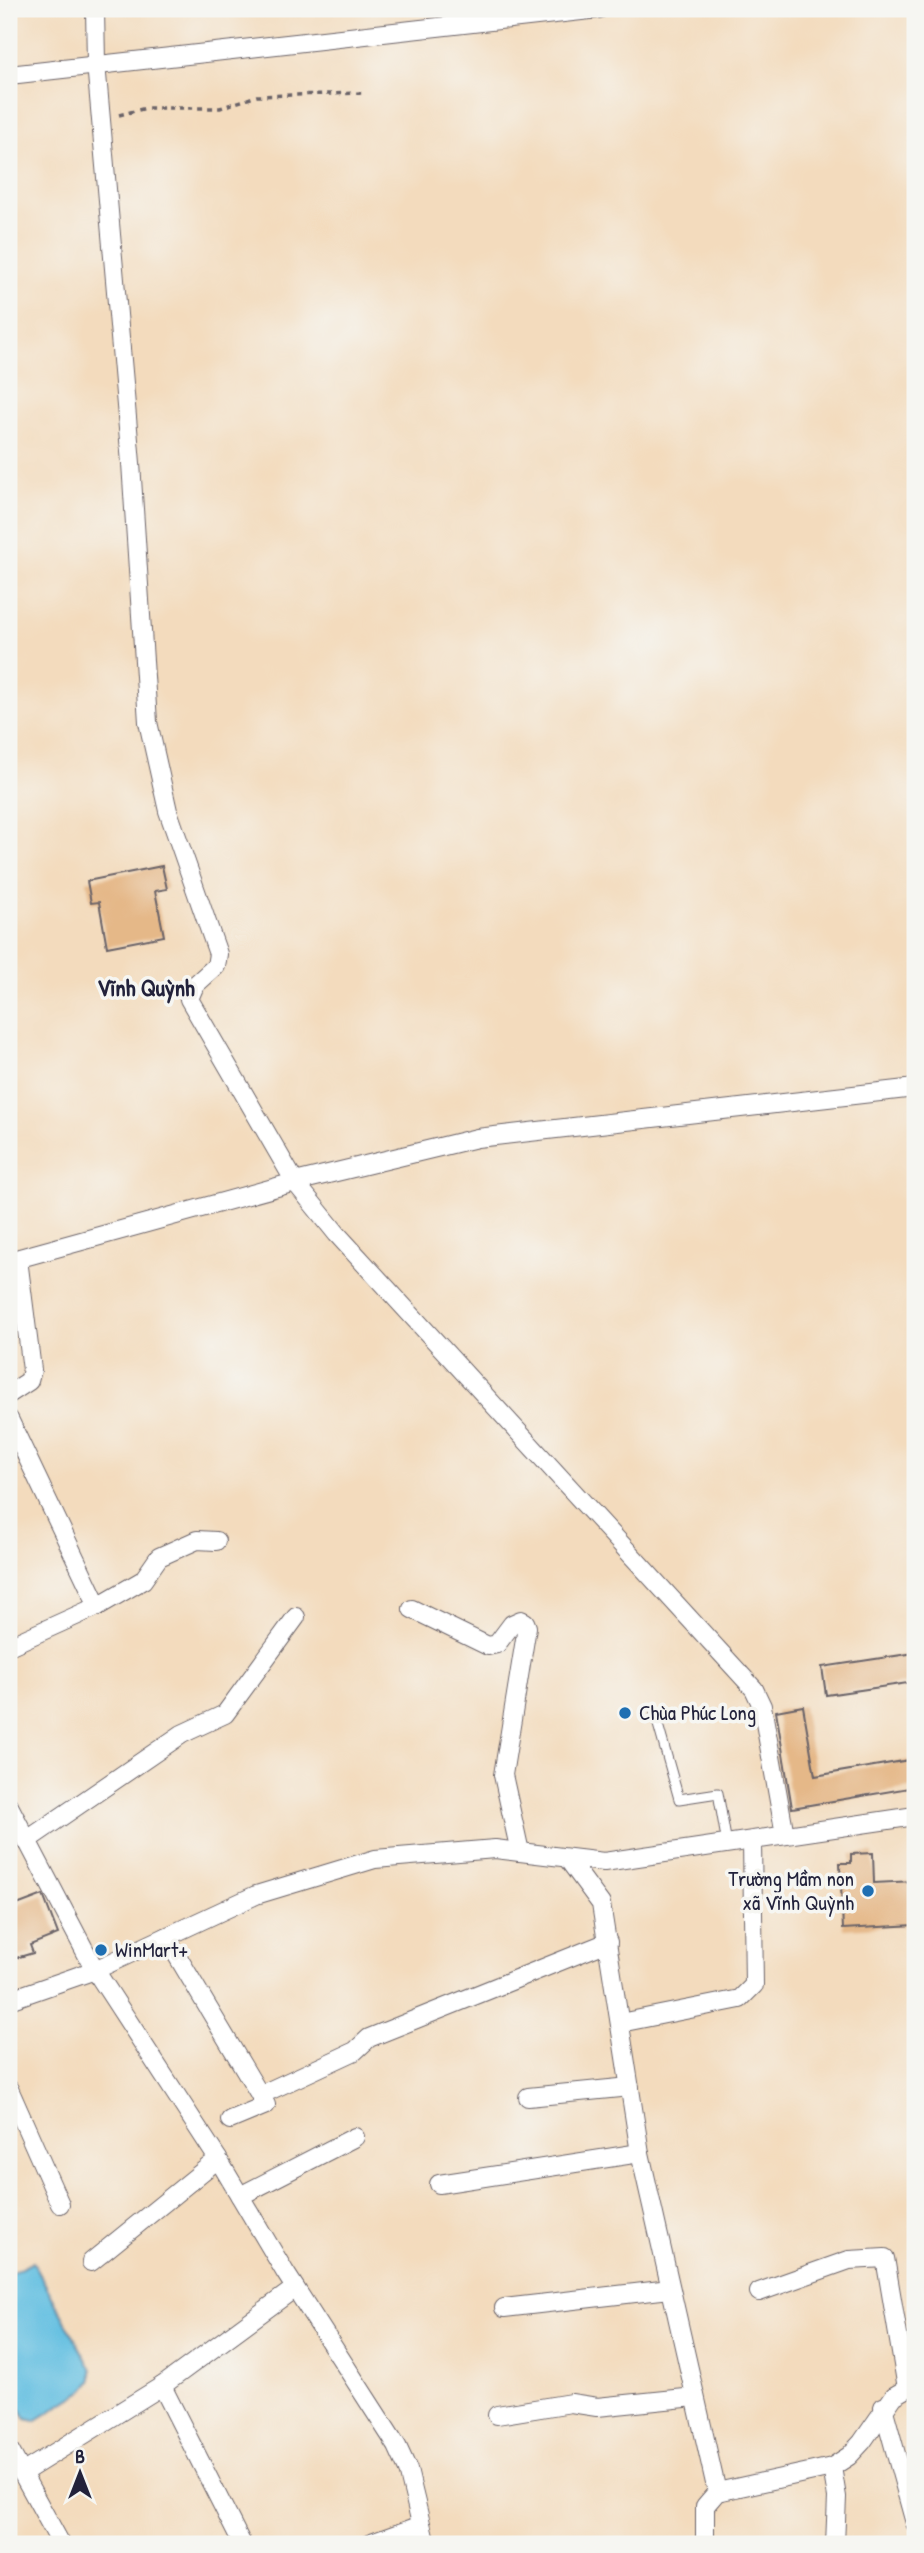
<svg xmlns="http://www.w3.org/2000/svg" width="924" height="2553" font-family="'Patrick Hand',sans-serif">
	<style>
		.water { fill: #63bfe1; stroke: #42708e; stroke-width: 2 }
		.building { fill: #e5b888 }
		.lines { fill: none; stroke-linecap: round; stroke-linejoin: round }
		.lane-casing { stroke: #6b6368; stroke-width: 11 }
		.street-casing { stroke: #6b6368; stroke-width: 20 }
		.path { stroke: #6b6368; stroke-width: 3.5; stroke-dasharray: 5 5; stroke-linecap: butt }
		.lane { stroke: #fff; stroke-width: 9 }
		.street { stroke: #fff; stroke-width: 18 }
		.poi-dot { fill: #1f6fb2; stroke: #f6f6f2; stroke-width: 2.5 }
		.labels { text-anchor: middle; stroke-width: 7; stroke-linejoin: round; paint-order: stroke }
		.poi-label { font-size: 21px; fill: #22223b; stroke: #f6f6f2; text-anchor: start }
		.neighbourhood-label { font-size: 23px; font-weight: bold; fill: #22223b; stroke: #f6f6f2 }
	</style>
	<rect width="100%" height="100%" fill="#f6f6f2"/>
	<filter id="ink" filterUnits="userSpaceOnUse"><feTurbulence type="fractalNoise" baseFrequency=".0143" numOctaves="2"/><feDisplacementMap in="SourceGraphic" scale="14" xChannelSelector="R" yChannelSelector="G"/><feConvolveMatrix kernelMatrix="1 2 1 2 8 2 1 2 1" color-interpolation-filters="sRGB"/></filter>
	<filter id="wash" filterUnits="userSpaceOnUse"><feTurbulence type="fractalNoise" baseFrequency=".00686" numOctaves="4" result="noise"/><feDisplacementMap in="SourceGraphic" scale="28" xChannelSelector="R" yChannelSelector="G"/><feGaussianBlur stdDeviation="1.57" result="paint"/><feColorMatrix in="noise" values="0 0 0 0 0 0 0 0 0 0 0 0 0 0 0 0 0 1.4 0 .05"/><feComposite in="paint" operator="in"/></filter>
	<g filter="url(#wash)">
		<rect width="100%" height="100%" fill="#f3dbbd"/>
		<!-- water -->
		<polygon class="water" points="33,2262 92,2370 92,2381 86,2389 35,2421 26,2419 9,2389 9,2274"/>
		<g id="blocks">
			<!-- building -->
			<g class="building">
				<polygon points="162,866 167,889 155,891 164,936 107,947 99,902 91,903 87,881"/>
				<polygon points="915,1653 915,1682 826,1695 822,1667"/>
				<polygon points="803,1706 815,1776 915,1759 915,1787 792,1808 776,1711"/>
				<polygon points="873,1853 874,1883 915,1881 915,1925 843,1929 840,1863 851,1863 851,1854"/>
				<polygon points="43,1895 58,1934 30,1945 33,1953 9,1960 9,1908"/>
			</g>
		</g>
	</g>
	<g filter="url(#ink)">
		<use href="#blocks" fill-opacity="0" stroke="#6b6368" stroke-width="2"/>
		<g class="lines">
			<defs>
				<polyline id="lane" points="655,1714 679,1799 718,1793 727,1844"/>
				<g id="street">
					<polyline points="95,9 96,63 131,463 148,722 168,811 218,954 216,966 195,985 189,999 295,1182 337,1234 754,1689 762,1706 785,1835"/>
					<polyline points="9,75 599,9"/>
					<polyline points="9,1261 295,1182 477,1138 915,1088"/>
					<polyline points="9,1394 29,1381 32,1370 18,1259"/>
					<polyline points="9,1419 98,1606"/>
					<polyline points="412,1609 488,1646 497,1644 512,1624 521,1620 525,1622 527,1627 503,1775 520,1852"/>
					<polyline points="9,1646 98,1606 143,1580 159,1557 197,1540 216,1541"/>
					<polyline points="9,1806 95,1970 218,2159 285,2272 397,2446 408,2470 426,2544"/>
					<polyline points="26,1841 182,1734 225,1714 296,1617"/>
					<polyline points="567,1858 601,1904 640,2153 717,2492"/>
					<polyline points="166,1937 260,2095"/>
					<polyline points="9,2000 95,1970 256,1895 375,1859 495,1849 604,1862 915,1816"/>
					<polyline points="620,2023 740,1999 754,1985 752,1841"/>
					<polyline points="9,2089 60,2204"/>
					<polyline points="528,2097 630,2087"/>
					<polyline points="230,2120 266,2105 260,2095 355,2051 369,2038 608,1942"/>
					<polyline points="439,2184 640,2153"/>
					<polyline points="240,2196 355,2137"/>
					<polyline points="91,2262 218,2159"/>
					<polyline points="759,2292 849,2260 885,2258 907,2388"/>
					<polyline points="504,2308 670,2289"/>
					<polyline points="162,2386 295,2288"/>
					<polyline points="883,2407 915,2523"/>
					<polyline points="497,2415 571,2403 597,2407 695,2397"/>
					<polyline points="9,2449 61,2544"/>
					<polyline points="832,2467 837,2497 835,2544"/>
					<polyline points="22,2473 162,2386 242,2544"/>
					<polyline points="369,2544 419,2526"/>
					<polyline points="705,2544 705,2506 717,2492 832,2467 849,2456 862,2442 894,2396 915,2384"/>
				</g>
			</defs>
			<!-- lane casing -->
			<use href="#lane" class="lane-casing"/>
			<!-- street casing -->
			<use href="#street" class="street-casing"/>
			<!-- path -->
			<polyline class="path" points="119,115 146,108 220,108 257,96 363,93"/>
			<!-- lane -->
			<use href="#lane" class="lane"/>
			<!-- street -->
			<use href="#street" class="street"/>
		</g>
	</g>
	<!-- markers -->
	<g class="poi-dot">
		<circle cx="625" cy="1713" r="7"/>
		<circle cx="868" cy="1891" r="7"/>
		<circle cx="101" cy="1950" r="7"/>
	</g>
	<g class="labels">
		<!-- poi labels -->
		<g class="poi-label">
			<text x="639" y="1720">Chùa Phúc Long</text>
			<text x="854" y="1886" text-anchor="end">Trường Mầm non<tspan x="854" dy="24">xã Vĩnh Quỳnh</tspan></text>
			<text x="115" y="1957">WinMart+</text>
		</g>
		<!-- neighbourhood labels -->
		<g class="neighbourhood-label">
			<text x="146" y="996">Vĩnh Quỳnh</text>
		</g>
	</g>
	<!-- margin -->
	<rect width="924" height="2553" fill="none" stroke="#f6f6f2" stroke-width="35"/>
	<!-- north arrow -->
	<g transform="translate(80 2473)" stroke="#f6f6f2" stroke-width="5" paint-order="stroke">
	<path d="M0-5L12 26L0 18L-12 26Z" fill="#22223b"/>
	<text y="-10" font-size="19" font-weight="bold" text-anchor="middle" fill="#22223b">B</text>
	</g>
</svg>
